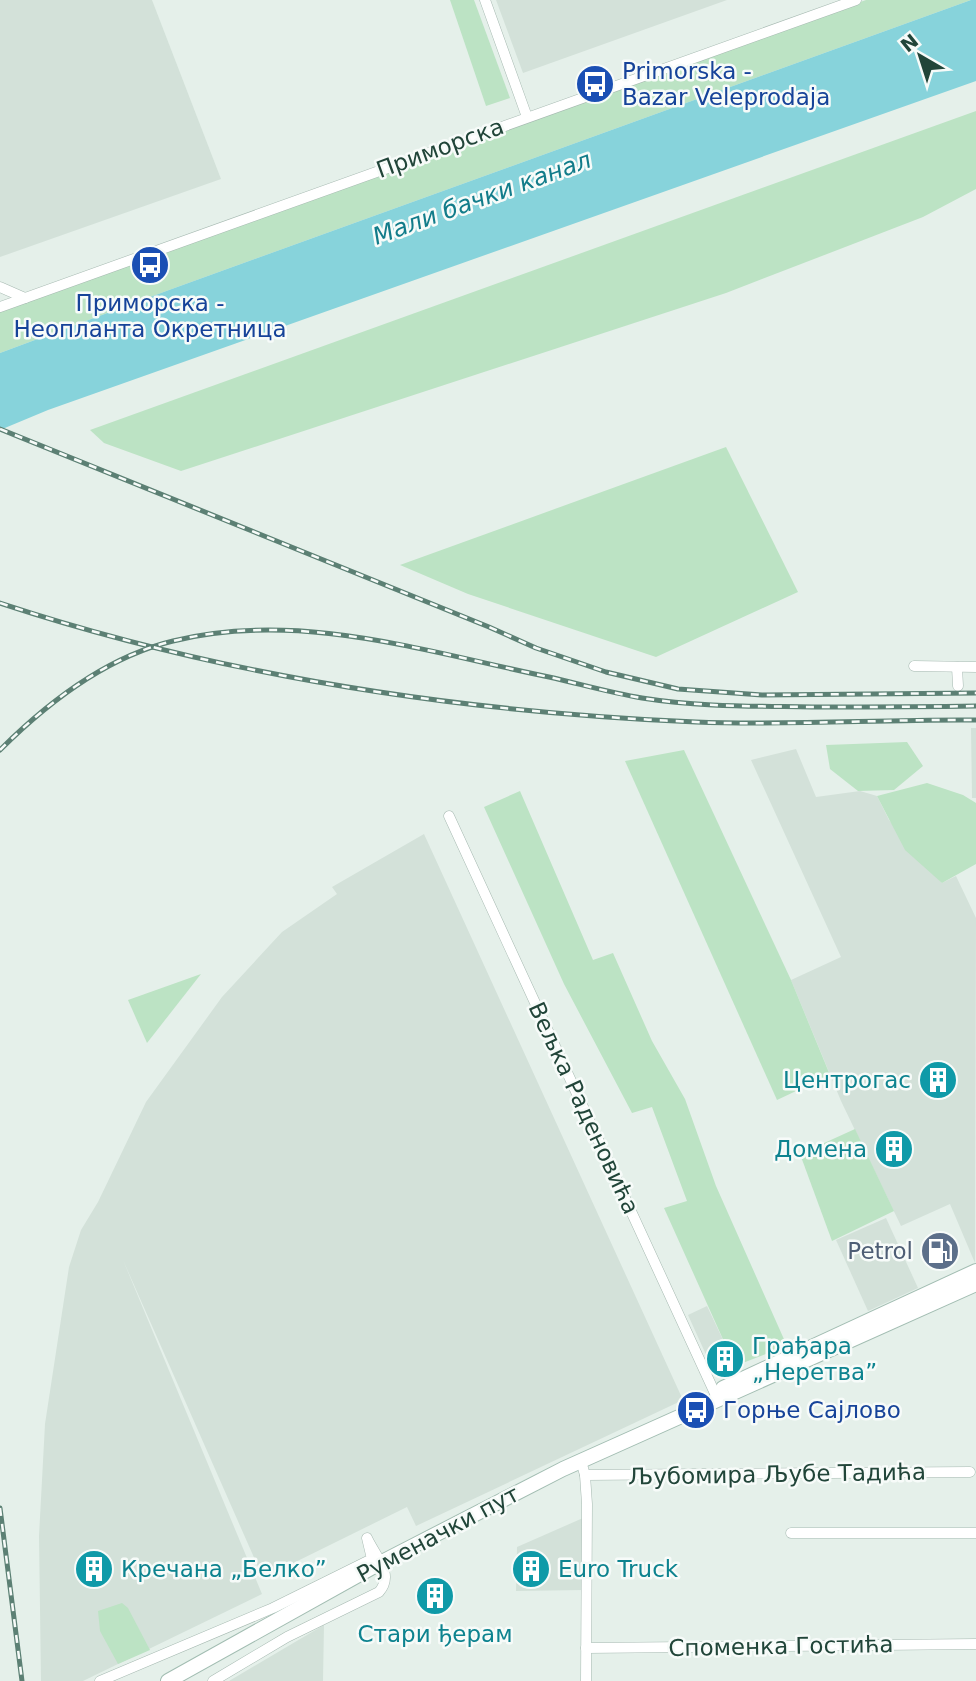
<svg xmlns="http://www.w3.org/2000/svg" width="976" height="1681" font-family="'DejaVu Sans',sans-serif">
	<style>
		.built { fill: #d3e1d9 }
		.green { fill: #bce3c4 }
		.water { fill: #87d3db }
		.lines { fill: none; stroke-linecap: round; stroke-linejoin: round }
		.minor-casing { stroke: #a6b9b1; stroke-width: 11 }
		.secondary-casing { stroke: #a2bdb2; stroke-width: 16 }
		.minor { stroke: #fff; stroke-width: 10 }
		.secondary { stroke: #fff; stroke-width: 14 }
		.rail-casing { stroke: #5c8074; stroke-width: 5 }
		.rail { stroke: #f7fbf9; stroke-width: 2.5; stroke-dasharray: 8; stroke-linecap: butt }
		.labels { text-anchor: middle; stroke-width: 5; stroke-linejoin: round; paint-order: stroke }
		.transit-label { font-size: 23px; fill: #164399; stroke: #f7fbf9; text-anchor: start }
		.street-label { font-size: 23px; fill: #214539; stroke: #f7fbf9 }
		.culture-label { font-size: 23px; fill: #0d838f; stroke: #f7fbf9; text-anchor: start }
		.service-label { font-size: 23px; fill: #4e5e75; stroke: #f7fbf9; text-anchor: end }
		.water-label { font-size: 24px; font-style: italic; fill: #127c8a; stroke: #f7fbf9 }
	</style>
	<rect width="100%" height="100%" fill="#e5f0ea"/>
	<!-- built -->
	<g class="built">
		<polygon points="0,0 152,0 221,179 0,257"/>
		<polygon points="496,0 727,0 523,73"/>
		<polygon points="971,728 976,728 976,798 972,798"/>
		<polygon points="796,749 816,797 860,791 877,796 889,820 942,883 956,876 976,918 975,1263 950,1204 901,1226 841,1101 791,980 841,957 751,760"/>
		<polygon points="424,834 683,1400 416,1526 407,1507 263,1578 123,1260 262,1594 83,1681 41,1681 39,1536 45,1424 69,1267 81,1230 98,1202 146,1102 222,997 282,932 337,894 332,887"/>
		<polygon points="886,1218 918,1288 868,1311 836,1240"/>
		<polygon points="707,1306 733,1361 713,1370 688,1315"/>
		<polygon points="583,1518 584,1590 516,1591 517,1547"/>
		<polygon points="324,1625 323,1681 229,1681 312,1632"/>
	</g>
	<!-- green -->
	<g class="green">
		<polygon points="450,0 474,0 510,98 486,106"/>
		<polygon points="866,0 971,0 169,290 0,353 0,312"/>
		<polygon points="976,111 976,189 923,217 726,293 181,471 104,443 90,430"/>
		<polygon points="726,447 798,592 656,657 468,594 400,565"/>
		<polygon points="907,742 923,766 894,790 858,791 830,769 826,745"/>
		<polygon points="684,750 791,980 830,1075 777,1100 625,761"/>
		<polygon points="927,783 963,795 976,803 976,864 942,883 905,850 877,796"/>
		<polygon points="520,791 593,960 613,953 652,1041 685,1099 716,1186 787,1346 735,1366 664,1208 687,1201 652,1107 632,1113 564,984 484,807"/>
		<polygon points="201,974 147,1043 128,1000"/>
		<polygon points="855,1129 894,1211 832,1241 800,1154"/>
		<polygon points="122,1603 128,1608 150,1650 118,1664 100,1631 98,1611"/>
	</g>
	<!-- water -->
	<polygon class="water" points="971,0 976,0 976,81 48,410 0,430 0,353 169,290"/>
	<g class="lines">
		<defs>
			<g id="minor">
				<polyline points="485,0 527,117"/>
				<polyline points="0,287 25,298"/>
				<polyline points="0,307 856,0"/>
				<polyline points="914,666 976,667"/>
				<polyline points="957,667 958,686"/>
				<polyline points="449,816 718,1400"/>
				<polyline points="581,1461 585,1475 587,1504 586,1681"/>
				<polyline points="585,1475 970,1472"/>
				<polyline points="791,1533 976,1533"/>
				<polyline points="586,1648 976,1644"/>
				<path d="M100 1681 273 1608 372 1559 367 1538C375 1556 395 1574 379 1592L287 1637 213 1681"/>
			</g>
			<g id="secondary">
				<polyline points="723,1388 976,1271"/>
				<polyline points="168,1681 380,1563 563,1469 976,1284"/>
			</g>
		</defs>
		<!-- minor casing -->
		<use href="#minor" class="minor-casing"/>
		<!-- secondary casing -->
		<use href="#secondary" class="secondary-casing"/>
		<!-- minor -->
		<use href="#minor" class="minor"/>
		<!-- secondary -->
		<use href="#secondary" class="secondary"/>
		<defs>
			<g id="rail">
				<polyline points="0,429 489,627 536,648 606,672 678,689 762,695 976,693"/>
				<path d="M0 603C225 677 460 712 696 722 789 726 883 719 976 720"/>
				<path d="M0 750C47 703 106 657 173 641 299 610 427 652 549 677 580 684 611 693 642 698 698 707 755 706 812 707 866 707 921 707 976 706"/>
				<polyline points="0,1508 22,1681"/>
			</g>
		</defs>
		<!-- rail casing -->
		<use href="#rail" class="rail-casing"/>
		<!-- rail -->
		<use href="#rail" class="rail"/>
	</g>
	<!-- icons -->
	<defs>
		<symbol id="bus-disc" viewBox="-11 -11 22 22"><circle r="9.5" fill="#1a4fb4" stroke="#f7fbf9"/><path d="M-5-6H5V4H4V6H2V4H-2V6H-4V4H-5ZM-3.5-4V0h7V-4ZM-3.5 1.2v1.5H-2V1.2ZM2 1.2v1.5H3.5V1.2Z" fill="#fff"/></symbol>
		<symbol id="building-disc" viewBox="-11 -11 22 22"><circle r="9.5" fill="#0f9aa8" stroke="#f7fbf9"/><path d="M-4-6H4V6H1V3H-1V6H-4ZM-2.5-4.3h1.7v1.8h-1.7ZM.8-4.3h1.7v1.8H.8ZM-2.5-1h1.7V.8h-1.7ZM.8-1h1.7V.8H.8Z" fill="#fff"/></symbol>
		<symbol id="fuel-disc" viewBox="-11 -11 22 22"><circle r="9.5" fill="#5c6f8a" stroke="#f7fbf9"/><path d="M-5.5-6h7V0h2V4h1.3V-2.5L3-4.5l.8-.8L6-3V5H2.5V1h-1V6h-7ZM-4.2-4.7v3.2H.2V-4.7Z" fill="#fff"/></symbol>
	</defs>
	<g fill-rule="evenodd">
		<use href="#bus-disc" x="573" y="62" width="44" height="44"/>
		<use href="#bus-disc" x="128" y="243" width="44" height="44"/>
		<use href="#building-disc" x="916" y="1058" width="44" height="44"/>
		<use href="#building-disc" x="872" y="1127" width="44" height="44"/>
		<use href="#fuel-disc" x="918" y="1229" width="44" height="44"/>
		<use href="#building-disc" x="703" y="1337" width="44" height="44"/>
		<use href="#bus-disc" x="674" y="1388" width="44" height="44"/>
		<use href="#building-disc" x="72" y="1547" width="44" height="44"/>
		<use href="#building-disc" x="509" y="1547" width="44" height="44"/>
		<use href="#building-disc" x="413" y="1574" width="44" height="44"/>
	</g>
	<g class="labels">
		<!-- transit labels -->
		<g class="transit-label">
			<text x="622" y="79">Primorska -<tspan x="622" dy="26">Bazar Veleprodaja</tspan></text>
			<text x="150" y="311" text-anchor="middle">Приморска -<tspan x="150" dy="26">Неопланта Окретница</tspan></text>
			<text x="723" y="1418">Горње Сајлово</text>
		</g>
		<!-- street labels -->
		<g class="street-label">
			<text transform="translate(440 148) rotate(-20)" y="8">Приморска</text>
			<text transform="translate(584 1108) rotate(65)" y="8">Вељка Раденовића</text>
			<text transform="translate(777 1474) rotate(-1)" y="8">Љубомира Љубе Тадића</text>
			<text transform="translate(438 1534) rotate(-28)" y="8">Руменачки пут</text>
			<text transform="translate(781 1646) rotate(-1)" y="8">Споменка Гостића</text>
		</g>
		<!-- culture labels -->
		<g class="culture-label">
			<text x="911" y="1088" text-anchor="end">Центрогас</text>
			<text x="867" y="1157" text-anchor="end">Домена</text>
			<text x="752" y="1354">Грађара<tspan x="752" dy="26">„Неретва”</tspan></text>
			<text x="121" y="1577">Кречана „Белко”</text>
			<text x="558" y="1577">Euro Truck</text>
			<text x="435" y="1642" text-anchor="middle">Стари ђерам</text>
		</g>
		<!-- service labels -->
		<g class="service-label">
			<text x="913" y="1259">Petrol</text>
		</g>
		<!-- water labels -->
		<g class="water-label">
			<text transform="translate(482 198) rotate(-20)" y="8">Мали бачки канал</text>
		</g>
	</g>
	<!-- north arrow -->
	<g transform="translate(920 56) rotate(321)" stroke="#f7fbf9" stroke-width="5" paint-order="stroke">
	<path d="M0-5L12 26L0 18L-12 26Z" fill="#214539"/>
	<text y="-10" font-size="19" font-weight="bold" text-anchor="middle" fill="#214539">N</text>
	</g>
</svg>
